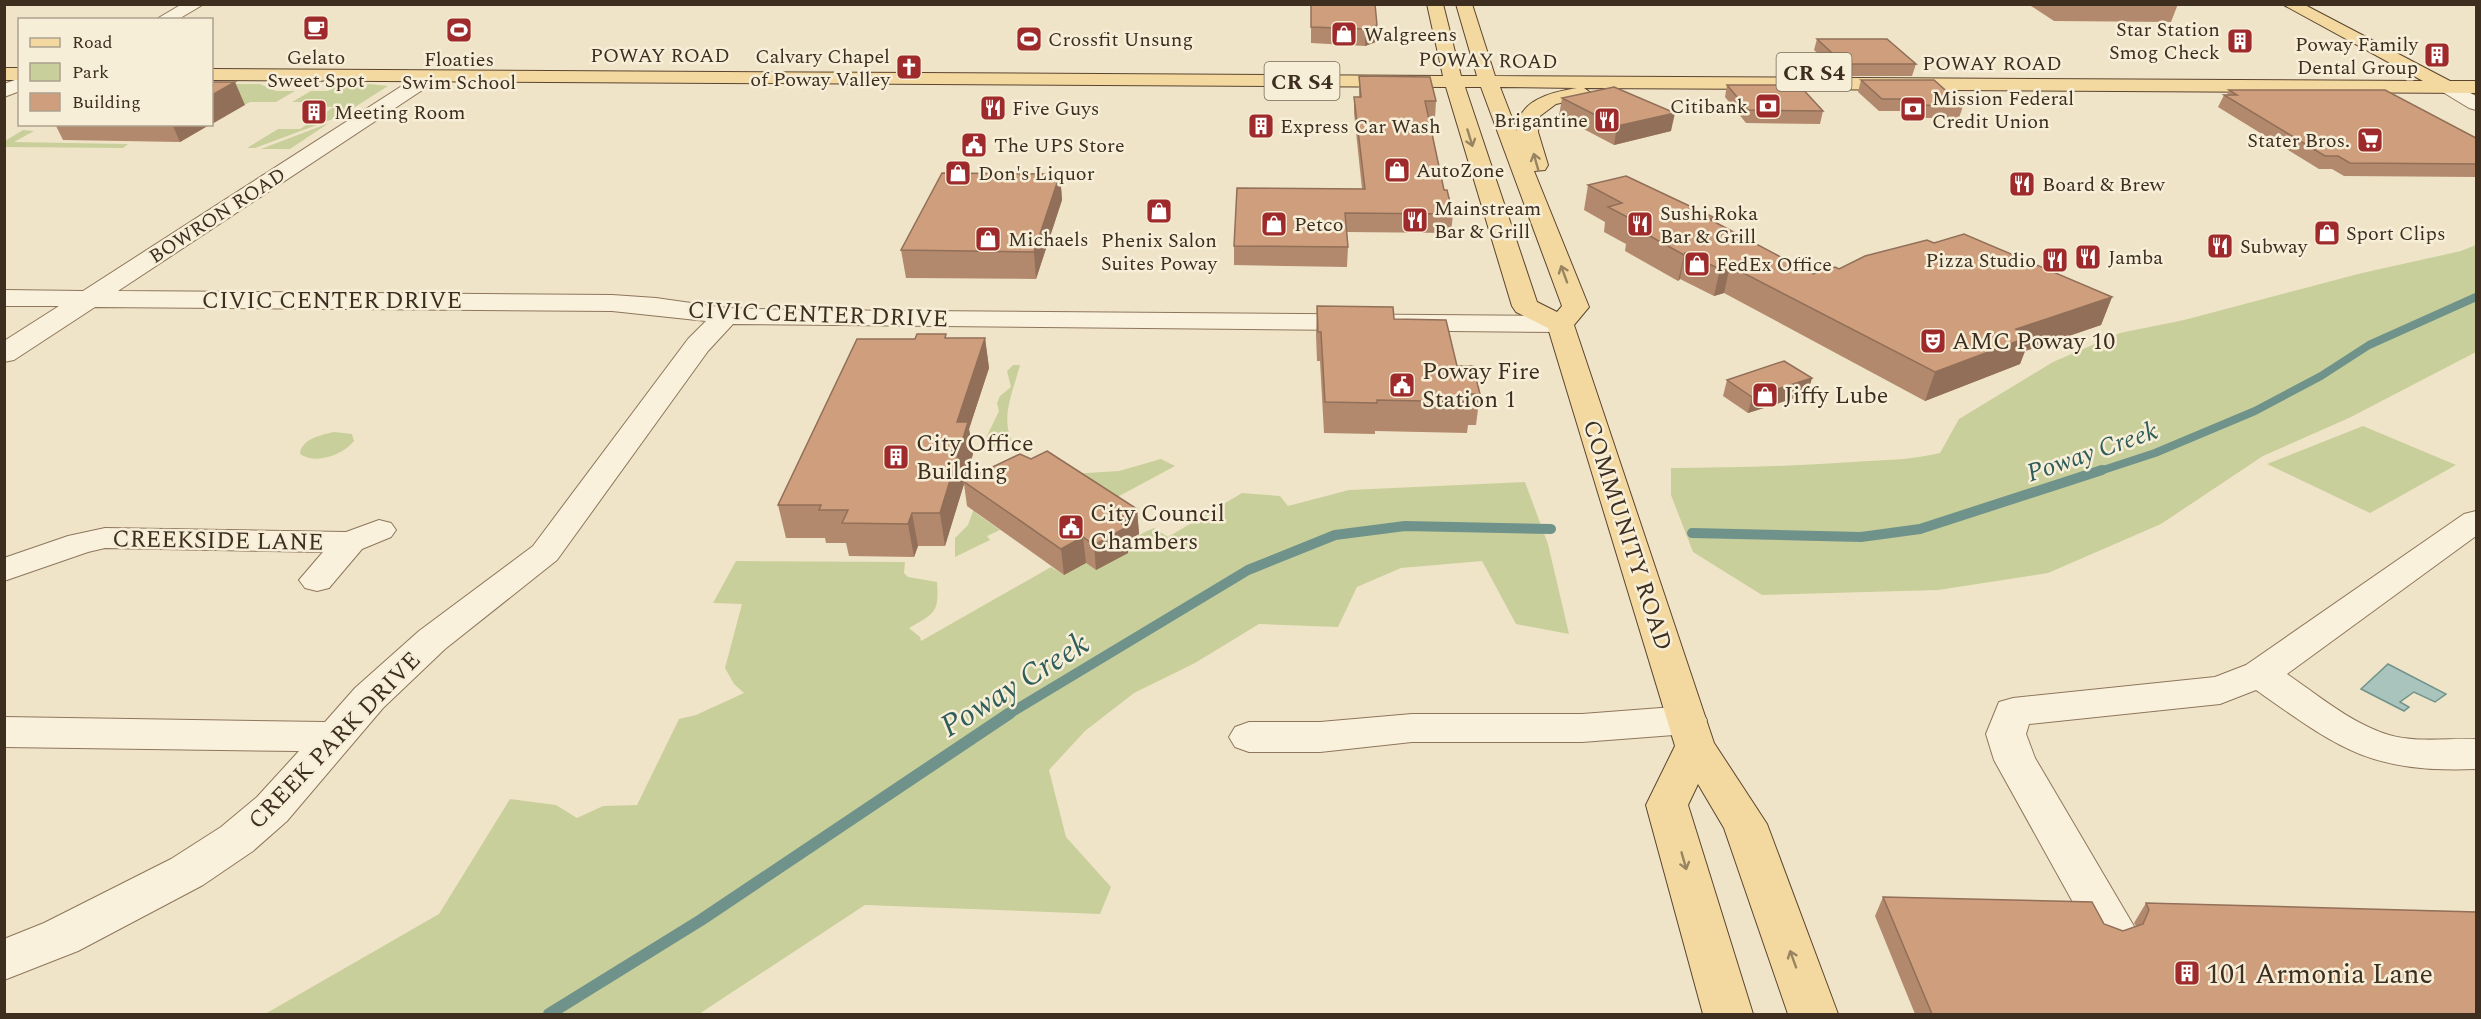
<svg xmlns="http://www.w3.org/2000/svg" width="2481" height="1019" font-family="Spectral,serif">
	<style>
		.green { fill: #c9cf9b }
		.water { fill: #a9c4bc; stroke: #6f938a; stroke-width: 1.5 }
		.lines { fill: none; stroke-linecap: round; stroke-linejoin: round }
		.stream-far2 { stroke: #6f938a; stroke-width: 8 }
		.stream-far1 { stroke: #6f938a; stroke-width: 10 }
		.stream { stroke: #6f938a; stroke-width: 12 }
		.minor-casing { stroke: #8d765c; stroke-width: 2 }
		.major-casing { stroke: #5b4430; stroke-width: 2 }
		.minor { fill: #faf1dc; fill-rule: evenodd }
		.major { fill: #f3d9a0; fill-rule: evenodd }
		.wall { fill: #b2896c }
		.shaded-wall { fill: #916f58 }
		.building { fill: #cf9f7d; stroke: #916f58; stroke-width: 1.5 }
		.oneway { stroke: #988460 }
		.labels { text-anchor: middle; stroke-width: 5; stroke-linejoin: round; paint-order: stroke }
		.far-poi-label { font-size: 20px; fill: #3d2e20; stroke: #f7eed8; text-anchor: start }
		.far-street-label { font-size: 20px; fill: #3d2e20; stroke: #f7eed8 }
		.shield { fill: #f7eed8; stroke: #756857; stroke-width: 1.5 }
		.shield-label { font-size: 22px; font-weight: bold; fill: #3d2e20 }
		.street-label { font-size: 24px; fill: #3d2e20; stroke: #f7eed8 }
		.poi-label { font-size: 24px; fill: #3d2e20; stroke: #f7eed8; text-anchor: start }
		.water-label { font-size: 26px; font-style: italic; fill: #2f5d5a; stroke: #f7eed8 }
		.near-poi-label { font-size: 28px; fill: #3d2e20; stroke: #f7eed8; text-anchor: start }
		.near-water-label { font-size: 32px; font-style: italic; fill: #2f5d5a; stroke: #f7eed8 }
	</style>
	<rect width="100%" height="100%" fill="#f0e4c8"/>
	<!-- green -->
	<g class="green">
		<polygon points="212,84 260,84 276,91 295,91 276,102 250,102 244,105"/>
		<polygon points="370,84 388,86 341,116 255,148 247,148 278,129 300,129 334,107 314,106 318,102 292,102 311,91 328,91 333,88"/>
		<polygon points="329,123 290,149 261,149"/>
		<polygon points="23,130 34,131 14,142 128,144 123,148 5,147 5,141"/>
		<path d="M2476 245V352L2349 418 2263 456 2161 524 2048 573 1938 590 1762 595 1693 552 1671 495V468C1732 468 1792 466 1853 462 1882 460 1912 460 1940 453L1959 419 2053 362 2120 333 2184 320 2362 273 2461 251Z"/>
		<path d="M1013 365H1020C1014 389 1000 417 1012 441L987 449 986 438 999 411 997 403 1000 396 1011 387 1007 371Z"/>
		<polygon points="2363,426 2456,465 2370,513 2267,464"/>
		<path d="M334 432 352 434 354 441C343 455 315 465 300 454 301 439 321 435 334 432Z"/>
		<polygon points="1161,459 1175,466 1108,502 1102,497 1084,488 1068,488 1050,476 1033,483 1022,479 1053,463 1069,465 1070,474 1119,471"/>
		<path d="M1525 482 1548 544 1569 634 1516 624 1482 561 1401 568 1357 587 1338 627 1259 624 1195 663 1134 693 1085 731 1049 770 1066 837 1111 887 1100 914 865 905 699 1014H265L439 914 510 799 556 805 577 818 603 806 637 805 679 719 696 715 744 693 734 684 725 668 742 604 713 603 736 561 905 562 904 573 908 577 937 582C939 612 936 613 909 628L920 637 921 641 1051 567 1064 575 1086 563 1096 570C1117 547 1125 541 1154 528L1168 537 1242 493 1280 496 1288 506 1349 490Z"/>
		<polygon points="976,503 976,513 1000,530 987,536 990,540 955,557 955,538 968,525"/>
	</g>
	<!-- water -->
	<polygon class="water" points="2388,664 2446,694 2435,702 2414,692 2400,702 2409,707 2404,711 2361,689"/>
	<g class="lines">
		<!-- stream-far2 -->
		<polyline class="stream-far2" points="2097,472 2155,453 2255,411 2321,376 2369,345 2476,297"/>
		<!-- stream-far1 -->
		<g class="stream-far1">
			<polyline points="1692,533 1861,537 1920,529 2102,470"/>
			<polyline points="1007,715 1248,570 1335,535 1405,526 1551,529"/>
		</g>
		<!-- stream -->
		<polyline class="stream" points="549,1014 701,920 1010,713"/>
		<defs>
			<g id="minor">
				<polygon points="182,4 204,4 177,20 155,20"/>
				<polygon points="429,71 436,73 438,77 436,81 118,291 612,295 656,298 726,308 792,310 1560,316 1569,318 1573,324 1569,330 1560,332 733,324 708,351 557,560 445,649 383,708 287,821 253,851 203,885 78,951 4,980 4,939 44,923 171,859 221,827 257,797 299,751 4,747 4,717 325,722 355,688 419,631 533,546 688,339 706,321 612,311 95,307 14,360 4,362 4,341 59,306 4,306 4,290 83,291 422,73"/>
				<polygon points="20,78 20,91 4,97 4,84"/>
				<polygon points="2448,81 2476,96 2476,110 2469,108 2441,91 2439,87 2441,83"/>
				<path d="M2476 511V536L2287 674C2318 695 2352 724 2389 735 2417 743 2448 738 2476 739V769C2370 773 2340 749 2256 690L2220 704 2029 724 2026 734 2035 758 2135 928 2129 942 2112 948 2095 942 1994 760 1986 734 1999 702 2013 698 2215 677 2246 665 2464 514Z"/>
				<polygon points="379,520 391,523 396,530 391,537 362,549 329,588 317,591 305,588 299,580 323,552 105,548 88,552 4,581 4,558 68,536 105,528 346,532"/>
				<polygon points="1687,706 1701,710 1707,720 1701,730 1687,734 1582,742 1412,742 1320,752 1249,752 1235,747 1229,737 1235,727 1249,722 1320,722 1412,714 1582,714"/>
			</g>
			<g id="major">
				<path d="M1427 4H1443L1461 76H1477L1456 4H1472L1495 76 2423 81 2282 4H2303L2450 81H2476V93L1584 88 1591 93 1588 97 1556 104 1540 116 1538 132 1548 165 1545 170 1534 171 1589 307 1574 325 1714 743 1767 824 1838 1014H1788L1724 828 1698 784 1688 805 1753 1014H1703L1646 805 1675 746 1548 328 1516 312 1512 306 1446 87 212 80V69L1443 76ZM1465 87H1481L1562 306 1557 312 1537 302ZM1500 87 1577 88C1552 92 1517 100 1517 131Z"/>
				<rect x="4" y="68" width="16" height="12"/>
			</g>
		</defs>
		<!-- minor casing -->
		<use href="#minor" class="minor-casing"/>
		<!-- major casing -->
		<use href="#major" class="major-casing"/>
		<!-- minor -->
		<use href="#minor" class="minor"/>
		<!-- major -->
		<use href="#major" class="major"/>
	</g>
	<!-- wall -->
	<g class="wall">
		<polygon points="1311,4 1377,25 1376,42 1365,46 1311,43"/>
		<polygon points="2028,4 2178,4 2171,22 2054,21"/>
		<polygon points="1817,39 1916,64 1912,76 1841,76 1814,50"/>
		<polygon points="1359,76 1436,101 1435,118 1429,118 1444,190 1453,214 1451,233 1347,232 1348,247 1347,267 1234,265 1234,246 1362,189 1354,113 1354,97 1359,97"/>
		<polygon points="1861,80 1963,106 1959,118 1912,118 1905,111 1879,111 1858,92"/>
		<polygon points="1727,85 1823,111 1820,124 1746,123 1725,97"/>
		<polygon points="2229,90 2476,138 2476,177 2344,176 2332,169 2319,169 2218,107 2224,95 2227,95"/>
		<polygon points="1562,98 1671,131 1614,145 1559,116"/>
		<polygon points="55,124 211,124 180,142 63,140"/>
		<polygon points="1060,174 1062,200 1036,279 906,278 901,250"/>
		<polygon points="1588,185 1715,218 1714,222 1813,274 1839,269 1934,243 2112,297 2101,325 2025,351 2020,364 1925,401 1724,293 1714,296 1680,279 1678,281 1625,251 1626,244 1604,232 1605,222 1584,210"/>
		<polygon points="1317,306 1394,319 1457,366 1480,394 1476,425 1468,425 1467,433 1375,431 1375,434 1324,433 1320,361 1317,361 1316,335"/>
		<polygon points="946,338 985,338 989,368 969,429 973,454 965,480 1137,509 1139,534 1128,541 1128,553 1096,570 1086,563 1064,575 967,506 964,484 945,546 918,546 914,557 849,556 846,543 826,543 825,538 786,538 778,505 915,339"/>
		<polygon points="1812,378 1807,394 1748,413 1723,396 1727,380"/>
		<polygon points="1883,897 2104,924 2123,931 2136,926 2134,923 2146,903 2476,1014 1915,1014 1875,916"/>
	</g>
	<!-- shaded-wall -->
	<g class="shaded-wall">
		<polygon points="1377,25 1376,42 1365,46 1365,29"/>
		<polygon points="235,82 245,105 212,124 212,95"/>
		<polygon points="1675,113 1671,131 1614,145 1617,126"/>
		<polygon points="172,124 211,124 180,142"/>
		<polygon points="1060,174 1062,200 1036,279 1034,252"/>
		<polygon points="1685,253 1680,279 1678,281 1684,255"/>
		<polygon points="1730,266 1724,293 1714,296 1720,269"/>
		<polygon points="2112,297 2101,325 2025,351 2020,364 1925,401 1935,372 2016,329"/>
		<polygon points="985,338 989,368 969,429 973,454 964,481 963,481 964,484 945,546 940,513 957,422"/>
		<polygon points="1812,378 1807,394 1748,413 1752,397"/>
		<polygon points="1137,509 1139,534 1128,541 1128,553 1096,570 1094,545 1116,520"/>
		<polygon points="912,513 918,546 914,557 908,524"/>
		<polygon points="1083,537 1086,563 1064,575 1061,549"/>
	</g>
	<!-- building -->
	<g class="building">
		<polygon points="1311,4 1375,4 1377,25 1365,29 1311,27"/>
		<polygon points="1817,39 1887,39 1916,64 1844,64"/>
		<polygon points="1359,76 1430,77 1436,101 1425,101 1444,190 1447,190 1453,214 1345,213 1348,247 1234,246 1237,188 1365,189 1354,97 1361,97"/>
		<polygon points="1861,80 1934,80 1963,106 1916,105 1909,99 1882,99"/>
		<polygon points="212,82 235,82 212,95"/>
		<polygon points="1727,85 1799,85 1823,111 1748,110"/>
		<polygon points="1614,87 1675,113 1617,126 1562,98"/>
		<polygon points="2229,90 2385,90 2476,138 2476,164 2350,163 2338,156 2325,156 2224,95 2237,95"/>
		<polygon points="942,173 1060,174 1034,252 901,250"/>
		<polygon points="1626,176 1715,218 1709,219 1813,274 1835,267 1839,269 1865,256 1927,240 1934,243 1964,234 2112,297 2016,329 2031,336 1935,372 1730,266 1720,269 1685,253 1684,255 1630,225 1639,223 1608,207 1622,203 1588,185"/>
		<polygon points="1317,306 1393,307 1394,319 1446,320 1457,366 1473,366 1480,394 1469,394 1470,402 1377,400 1377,403 1325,402 1321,332 1318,332"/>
		<polygon points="917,334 946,334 945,338 985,338 957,422 968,422 940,513 912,513 908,524 842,523 848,510 819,510 821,505 778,505 857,339 915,339"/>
		<polygon points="1784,361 1812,378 1752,397 1727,380"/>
		<polygon points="1047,451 1137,509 1116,520 1127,527 1094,545 1083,537 1061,549 963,481 1020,454 1031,459"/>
		<polygon points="1883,897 2092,902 2104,924 2123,931 2143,924 2149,910 2146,903 2476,912 2476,1014 1932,1014"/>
	</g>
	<!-- one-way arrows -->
	<defs><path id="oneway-shaft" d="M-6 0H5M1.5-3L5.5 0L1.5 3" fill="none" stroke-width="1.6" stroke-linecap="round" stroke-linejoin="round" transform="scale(1.5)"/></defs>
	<g class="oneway">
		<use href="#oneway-shaft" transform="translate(1470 138) rotate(73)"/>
		<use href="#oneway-shaft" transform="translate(1536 162) rotate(-106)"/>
		<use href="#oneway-shaft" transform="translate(1564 274) rotate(-110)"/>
		<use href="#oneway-shaft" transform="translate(1684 861) rotate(74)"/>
		<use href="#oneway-shaft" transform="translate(1793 959) rotate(-110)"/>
	</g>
	<!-- icons -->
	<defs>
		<symbol id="cafe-square" viewBox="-11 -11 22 22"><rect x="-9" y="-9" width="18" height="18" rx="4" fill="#9e2a2b" stroke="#f7eed8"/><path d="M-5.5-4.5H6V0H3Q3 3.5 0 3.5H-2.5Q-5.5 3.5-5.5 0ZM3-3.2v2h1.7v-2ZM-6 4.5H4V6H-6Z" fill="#fff"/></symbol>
		<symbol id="stadium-square" viewBox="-11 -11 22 22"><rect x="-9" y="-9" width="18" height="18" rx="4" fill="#9e2a2b" stroke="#f7eed8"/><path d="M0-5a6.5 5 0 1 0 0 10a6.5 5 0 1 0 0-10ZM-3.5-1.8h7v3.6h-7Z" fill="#fff"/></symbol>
		<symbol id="shop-square" viewBox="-11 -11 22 22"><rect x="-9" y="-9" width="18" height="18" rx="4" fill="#9e2a2b" stroke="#f7eed8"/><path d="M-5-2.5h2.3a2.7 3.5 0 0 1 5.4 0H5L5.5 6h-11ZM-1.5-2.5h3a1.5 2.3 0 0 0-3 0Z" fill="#fff"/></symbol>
		<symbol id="building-square" viewBox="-11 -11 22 22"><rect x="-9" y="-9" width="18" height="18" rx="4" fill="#9e2a2b" stroke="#f7eed8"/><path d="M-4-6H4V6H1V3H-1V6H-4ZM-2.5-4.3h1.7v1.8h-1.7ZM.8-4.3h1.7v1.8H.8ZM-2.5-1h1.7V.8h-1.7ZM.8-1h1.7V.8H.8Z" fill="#fff"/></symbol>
		<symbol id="church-square" viewBox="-11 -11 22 22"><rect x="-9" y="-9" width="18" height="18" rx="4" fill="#9e2a2b" stroke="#f7eed8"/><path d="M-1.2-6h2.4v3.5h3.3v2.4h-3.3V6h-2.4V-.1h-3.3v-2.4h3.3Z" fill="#fff"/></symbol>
		<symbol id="bank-square" viewBox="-11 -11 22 22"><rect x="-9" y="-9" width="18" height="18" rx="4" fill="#9e2a2b" stroke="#f7eed8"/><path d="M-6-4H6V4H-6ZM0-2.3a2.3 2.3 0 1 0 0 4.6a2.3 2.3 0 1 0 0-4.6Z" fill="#fff"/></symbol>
		<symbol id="restaurant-square" viewBox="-11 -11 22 22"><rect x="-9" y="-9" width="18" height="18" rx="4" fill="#9e2a2b" stroke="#f7eed8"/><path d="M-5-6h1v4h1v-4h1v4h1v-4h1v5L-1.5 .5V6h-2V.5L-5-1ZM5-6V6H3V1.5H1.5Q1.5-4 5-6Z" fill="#fff"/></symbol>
		<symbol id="supermarket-square" viewBox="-11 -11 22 22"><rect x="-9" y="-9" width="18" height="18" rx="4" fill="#9e2a2b" stroke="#f7eed8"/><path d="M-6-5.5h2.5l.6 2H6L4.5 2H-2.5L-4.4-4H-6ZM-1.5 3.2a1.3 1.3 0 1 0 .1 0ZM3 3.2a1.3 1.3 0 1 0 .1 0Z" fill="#fff"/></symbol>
		<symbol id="civic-square" viewBox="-11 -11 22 22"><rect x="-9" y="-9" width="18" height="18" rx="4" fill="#9e2a2b" stroke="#f7eed8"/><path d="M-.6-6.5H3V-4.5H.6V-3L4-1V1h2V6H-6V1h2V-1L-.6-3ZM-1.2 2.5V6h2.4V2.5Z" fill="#fff"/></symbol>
		<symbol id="theatre-square" viewBox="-11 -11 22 22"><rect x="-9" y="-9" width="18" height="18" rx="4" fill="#9e2a2b" stroke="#f7eed8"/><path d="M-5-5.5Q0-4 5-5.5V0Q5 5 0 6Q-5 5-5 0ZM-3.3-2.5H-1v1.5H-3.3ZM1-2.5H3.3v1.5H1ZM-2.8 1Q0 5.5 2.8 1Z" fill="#fff"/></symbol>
	</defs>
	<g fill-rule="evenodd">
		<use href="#cafe-square" x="301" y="13" width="30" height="30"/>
		<use href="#stadium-square" x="444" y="15" width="30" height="30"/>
		<use href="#shop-square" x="1329" y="19" width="30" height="30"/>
		<use href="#stadium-square" x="1014" y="24" width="30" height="30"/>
		<use href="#building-square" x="2225" y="26" width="30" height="30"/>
		<use href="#building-square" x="2422" y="40" width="30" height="30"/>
		<use href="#church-square" x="894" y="52" width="30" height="30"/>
		<use href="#bank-square" x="1753" y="91" width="30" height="30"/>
		<use href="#restaurant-square" x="978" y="93" width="30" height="30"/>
		<use href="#bank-square" x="1898" y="94" width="30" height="30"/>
		<use href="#building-square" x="299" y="97" width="30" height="30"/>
		<use href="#restaurant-square" x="1592" y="105" width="30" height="30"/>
		<use href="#building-square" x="1246" y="111" width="30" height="30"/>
		<use href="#supermarket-square" x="2355" y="125" width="30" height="30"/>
		<use href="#civic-square" x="959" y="130" width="30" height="30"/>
		<use href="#shop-square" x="1382" y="155" width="30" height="30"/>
		<use href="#shop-square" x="943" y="158" width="30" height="30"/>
		<use href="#restaurant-square" x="2007" y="169" width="30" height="30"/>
		<use href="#shop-square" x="1144" y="196" width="30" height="30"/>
		<use href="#restaurant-square" x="1400" y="205" width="30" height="30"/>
		<use href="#shop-square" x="1259" y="209" width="30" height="30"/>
		<use href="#restaurant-square" x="1625" y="209" width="30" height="30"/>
		<use href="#shop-square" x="2312" y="218" width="30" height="30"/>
		<use href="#shop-square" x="973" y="224" width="30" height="30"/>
		<use href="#restaurant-square" x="2205" y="231" width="30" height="30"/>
		<use href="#restaurant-square" x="2073" y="242" width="30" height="30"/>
		<use href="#restaurant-square" x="2040" y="245" width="30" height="30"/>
		<use href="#shop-square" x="1682" y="249" width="30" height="30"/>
		<use href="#theatre-square" x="1918" y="326" width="30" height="30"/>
		<use href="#civic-square" x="1387" y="370" width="30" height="30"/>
		<use href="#shop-square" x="1750" y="380" width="30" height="30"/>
		<use href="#building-square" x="881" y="442" width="30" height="30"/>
		<use href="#civic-square" x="1056" y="512" width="30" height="30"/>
		<use href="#building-square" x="2172" y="958" width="30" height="30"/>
	</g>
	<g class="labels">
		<!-- far-poi labels -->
		<g class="far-poi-label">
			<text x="2220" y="36" text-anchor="end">Star Station<tspan x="2220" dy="23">Smog Check</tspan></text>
			<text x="1364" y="41">Walgreens</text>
			<text x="1048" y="46">Crossfit Unsung</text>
			<text x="2418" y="51" text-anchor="end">Poway Family<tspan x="2418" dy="23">Dental Group</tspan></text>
			<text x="890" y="63" text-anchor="end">Calvary Chapel<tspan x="890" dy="23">of Poway Valley</tspan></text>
			<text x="316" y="64" text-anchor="middle">Gelato<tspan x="316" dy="23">Sweet Spot</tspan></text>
			<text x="459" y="66" text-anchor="middle">Floaties<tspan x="459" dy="23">Swim School</tspan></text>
			<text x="1932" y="105">Mission Federal<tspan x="1932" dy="23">Credit Union</tspan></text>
			<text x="1748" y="113" text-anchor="end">Citibank</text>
			<text x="1012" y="115">Five Guys</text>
			<text x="334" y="119">Meeting Room</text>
			<text x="1588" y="127" text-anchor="end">Brigantine</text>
			<text x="1280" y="133">Express Car Wash</text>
			<text x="2350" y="147" text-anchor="end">Stater Bros.</text>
			<text x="994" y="152">The UPS Store</text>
			<text x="1416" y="177">AutoZone</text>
			<text x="978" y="180">Don's Liquor</text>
			<text x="2042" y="191">Board &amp; Brew</text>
			<text x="1434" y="215">Mainstream<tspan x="1434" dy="23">Bar &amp; Grill</tspan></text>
			<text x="1660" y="220">Sushi Roka<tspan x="1660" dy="23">Bar &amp; Grill</tspan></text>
			<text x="1294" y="231">Petco</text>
			<text x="2346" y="240">Sport Clips</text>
			<text x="1008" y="246">Michaels</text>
			<text x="1159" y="247" text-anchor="middle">Phenix Salon<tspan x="1159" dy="23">Suites Poway</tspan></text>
			<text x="2240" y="253">Subway</text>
			<text x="2108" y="264">Jamba</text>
			<text x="2036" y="267" text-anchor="end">Pizza Studio</text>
			<text x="1716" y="271">FedEx Office</text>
		</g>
		<!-- far-street labels -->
		<g class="far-street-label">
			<text x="660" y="62">POWAY ROAD</text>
			<text transform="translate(1488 60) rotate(1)" y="7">POWAY ROAD</text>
			<text x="1992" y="70">POWAY ROAD</text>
			<text transform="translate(217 215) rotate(-33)" y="7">BOWRON ROAD</text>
		</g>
		<!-- shield labels -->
		<g class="shield">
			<rect x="1776.5" y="53" width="75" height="38" rx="4.5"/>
			<rect x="1264.5" y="62" width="75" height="38" rx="4.5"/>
		</g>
		<g class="shield-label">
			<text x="1814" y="80">CR S4</text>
			<text x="1302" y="89">CR S4</text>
		</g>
		<!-- street labels -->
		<g class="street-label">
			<text x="332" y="308">CIVIC CENTER DRIVE</text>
			<text transform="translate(818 314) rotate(2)" y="8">CIVIC CENTER DRIVE</text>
			<text transform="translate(1628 535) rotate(72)" y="8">COMMUNITY ROAD</text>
			<text transform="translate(218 540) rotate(1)" y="8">CREEKSIDE LANE</text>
			<text transform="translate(334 740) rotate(-46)" y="8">CREEK PARK DRIVE</text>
		</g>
		<!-- poi labels -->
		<g class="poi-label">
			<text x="1952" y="349">AMC Poway 10</text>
			<text x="1422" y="379">Poway Fire<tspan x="1422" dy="28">Station 1</tspan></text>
			<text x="1784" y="403">Jiffy Lube</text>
			<text x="916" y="451">City Office<tspan x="916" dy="28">Building</tspan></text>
			<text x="1090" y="521">City Council<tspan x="1090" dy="28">Chambers</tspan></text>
		</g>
		<!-- water labels -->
		<g class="water-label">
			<text transform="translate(2092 451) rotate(-19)" y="9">Poway Creek</text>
		</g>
		<!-- near-poi labels -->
		<g class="near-poi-label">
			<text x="2206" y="983">101 Armonia Lane</text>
		</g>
		<!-- near-water labels -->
		<g class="near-water-label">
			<text transform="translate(1014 684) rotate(-32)" y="11">Poway Creek</text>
		</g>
	</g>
	<!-- border -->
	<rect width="2481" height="1019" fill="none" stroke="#3d2e20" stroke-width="12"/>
	<!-- legend -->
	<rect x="18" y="18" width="195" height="108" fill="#f7eed8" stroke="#ada18e" stroke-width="1.5"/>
	<rect x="30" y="38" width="30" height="9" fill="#f3d9a0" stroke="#ada18e" stroke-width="1.5"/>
	<text x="72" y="48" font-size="18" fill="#3d2e20">Road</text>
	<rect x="30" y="63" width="30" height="18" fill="#c9cf9b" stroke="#ada18e" stroke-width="1.5"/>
	<text x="72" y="78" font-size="18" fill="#3d2e20">Park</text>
	<rect x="30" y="93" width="30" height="18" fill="#cf9f7d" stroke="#ada18e" stroke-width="1.5"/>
	<text x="72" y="108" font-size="18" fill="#3d2e20">Building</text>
</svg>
